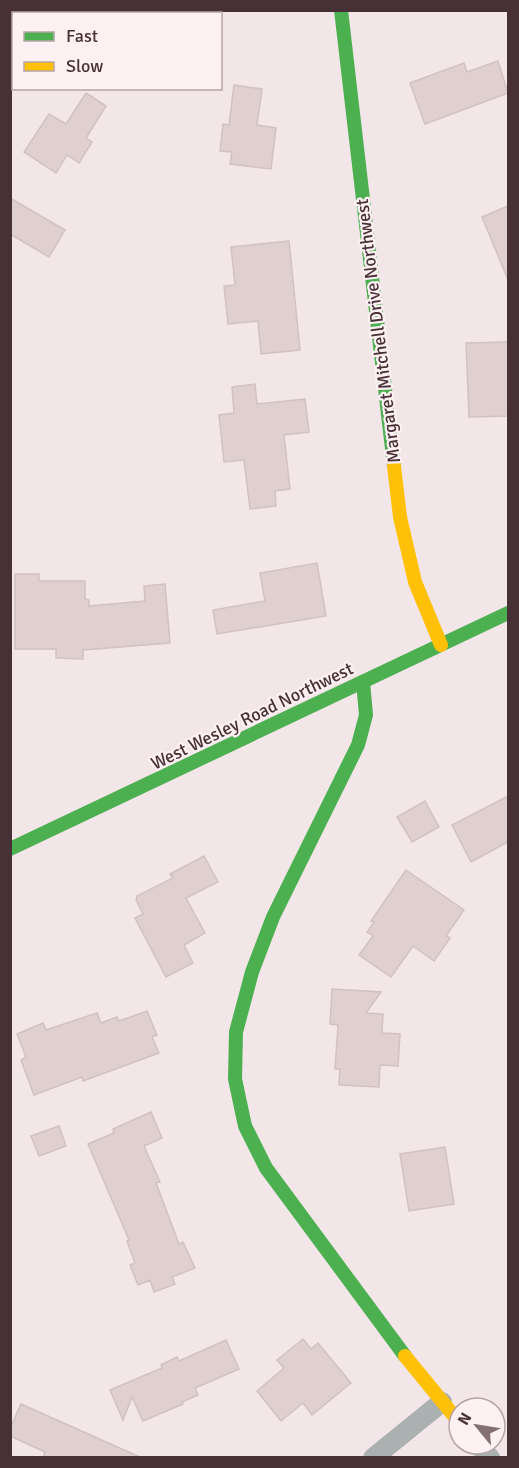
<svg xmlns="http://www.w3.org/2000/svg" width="519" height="1468" font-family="Signika,sans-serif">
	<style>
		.building { fill: #e0cfcf; stroke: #d2c1c1; stroke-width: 1.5 }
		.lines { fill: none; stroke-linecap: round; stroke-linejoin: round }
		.street { stroke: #abb1b0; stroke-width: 20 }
		.fast { stroke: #4caf50; stroke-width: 14 }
		.slow { stroke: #ffc107; stroke-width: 14 }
		.labels { text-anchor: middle; stroke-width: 4.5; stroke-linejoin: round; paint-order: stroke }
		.street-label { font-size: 18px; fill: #473036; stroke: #fef1f3 }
	</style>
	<rect width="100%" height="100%" fill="#f3e6e8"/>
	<!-- building -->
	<g class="building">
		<polygon points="498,61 508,93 425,124 410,83 464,63 467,72"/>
		<polygon points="234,85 262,89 257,125 276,128 271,169 230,164 232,152 220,151 223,124 229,125"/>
		<polygon points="86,93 106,106 86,138 92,142 79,163 67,155 56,173 24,152 49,114 66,124"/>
		<polygon points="10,198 65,230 49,257 10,234"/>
		<polygon points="508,206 508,280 482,217"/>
		<polygon points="289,241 300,350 261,354 258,321 228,324 224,286 235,285 231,247"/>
		<polygon points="508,342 508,416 469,417 466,343"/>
		<polygon points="255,384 257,404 305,399 309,432 284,435 290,489 275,491 276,506 250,509 244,460 224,462 219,415 234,413 232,387"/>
		<polygon points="317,563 326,616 217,634 213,610 265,601 260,573"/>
		<polygon points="15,574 39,574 39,581 85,581 85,599 89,600 89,606 145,601 144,586 165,584 170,643 83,650 83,659 56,658 56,649 15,649"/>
		<polygon points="508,796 508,842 471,862 452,825"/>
		<polygon points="425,801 439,827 412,842 397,817"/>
		<polygon points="204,856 218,882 186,898 205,933 184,945 193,963 166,977 135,918 143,914 136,900 137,896 173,878 170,874"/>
		<polygon points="406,870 464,910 446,936 450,938 434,961 413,946 391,977 359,955 373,936 367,932 374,922 371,921"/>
		<polygon points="332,989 381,992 366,1013 383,1014 382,1033 400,1034 398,1066 380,1065 379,1087 339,1085 340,1069 335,1069 338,1025 330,1024"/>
		<polygon points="147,1011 157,1035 152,1037 159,1053 83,1081 82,1077 34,1095 21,1060 26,1057 17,1034 43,1023 46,1030 97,1013 101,1023 117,1017 119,1021"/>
		<polygon points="151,1112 162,1138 144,1146 160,1182 156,1183 179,1244 183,1242 195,1268 172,1277 175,1284 154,1292 150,1280 138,1285 130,1265 135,1263 127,1241 129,1240 88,1144 114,1133 113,1129"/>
		<polygon points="59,1126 66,1146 39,1156 31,1136"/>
		<polygon points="445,1147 454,1204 409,1211 400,1154"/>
		<polygon points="303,1339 311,1349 318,1343 351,1383 312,1415 303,1403 281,1421 257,1391 284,1368 277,1360"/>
		<polygon points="226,1340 239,1369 195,1388 198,1395 182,1402 183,1404 143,1421 132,1397 123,1420 110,1390 162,1368 161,1365 177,1357 179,1361"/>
		<polygon points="21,1404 77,1429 142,1458 43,1458 45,1452 10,1436 10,1429"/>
	</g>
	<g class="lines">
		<!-- street -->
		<g class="street">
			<polyline points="478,1444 490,1458"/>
			<polyline points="373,1458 442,1402"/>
		</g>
		<!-- fast -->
		<g class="fast">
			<polyline points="341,10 394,466"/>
			<polyline points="363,682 366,715 358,745 273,917 252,972 236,1032 235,1079 245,1126 266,1168 405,1356"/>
			<polyline points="10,849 508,613"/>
		</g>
		<!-- slow -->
		<g class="slow">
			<polyline points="394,466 400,517 415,582 441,645"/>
			<polyline points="405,1356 459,1422"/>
		</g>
	</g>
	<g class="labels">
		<!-- street labels -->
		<g class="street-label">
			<text transform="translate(378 331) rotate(-97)" y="6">Margaret Mitchell Drive Northwest</text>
			<text transform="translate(252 716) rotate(-26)" y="6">West Wesley Road Northwest</text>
		</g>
	</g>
	<!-- border -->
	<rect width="519" height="1468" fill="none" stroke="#473036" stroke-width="24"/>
	<!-- legend -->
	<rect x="12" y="12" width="210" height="78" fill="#fef1f3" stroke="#b5a4a7" stroke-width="1.5"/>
	<rect x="24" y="32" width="30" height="9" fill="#4caf50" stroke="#b5a4a7" stroke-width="1.5"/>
	<text x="66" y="42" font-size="18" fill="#473036">Fast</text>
	<rect x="24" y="62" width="30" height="9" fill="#ffc107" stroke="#b5a4a7" stroke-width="1.5"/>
	<text x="66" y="72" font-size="18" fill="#473036">Slow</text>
	<!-- north arrow -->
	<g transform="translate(477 1426) rotate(300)"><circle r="28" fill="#fef1f3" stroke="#b5a4a7" stroke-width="1.5"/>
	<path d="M0-4.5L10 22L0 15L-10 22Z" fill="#837074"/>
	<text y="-9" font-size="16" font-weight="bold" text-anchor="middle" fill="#473036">N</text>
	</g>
</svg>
